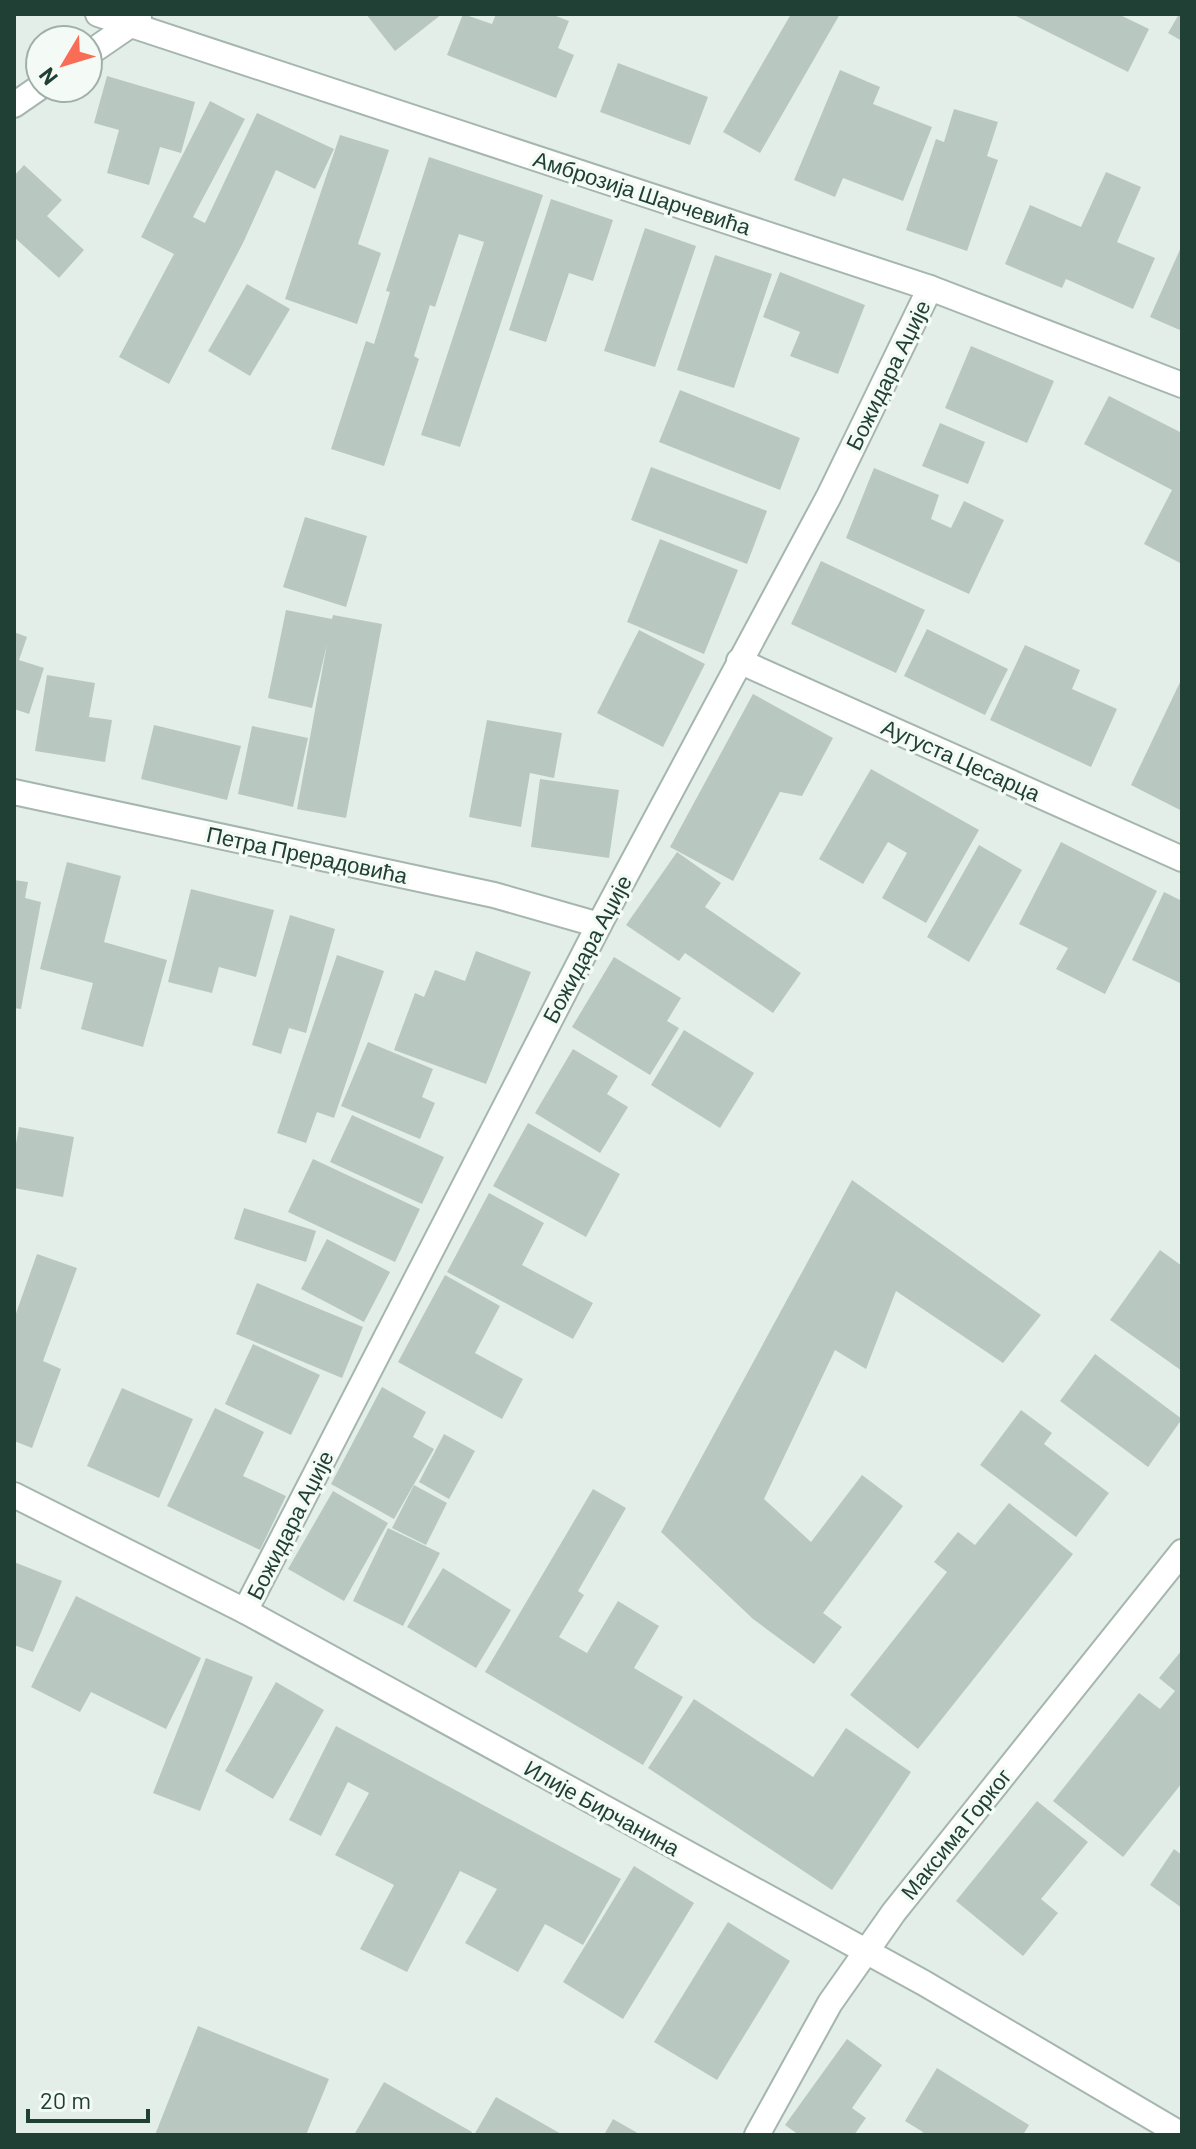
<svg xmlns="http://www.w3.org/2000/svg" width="1196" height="2149" font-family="Barlow,sans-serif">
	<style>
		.building { fill: #b8c8c0 }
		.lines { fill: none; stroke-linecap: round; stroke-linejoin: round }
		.minor-casing { stroke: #a5b6af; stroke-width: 28 }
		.tertiary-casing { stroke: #a5b6af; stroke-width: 28 }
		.minor { stroke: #fff; stroke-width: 24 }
		.tertiary { stroke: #fff; stroke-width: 24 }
		.labels { text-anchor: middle; stroke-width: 7; stroke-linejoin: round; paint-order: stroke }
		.street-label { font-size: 22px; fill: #214035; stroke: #f4faf6 }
	</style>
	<rect width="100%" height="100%" fill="#e3eee8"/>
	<!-- building -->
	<g class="building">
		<polygon points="366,14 442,14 395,51"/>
		<polygon points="463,14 492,24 496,14 551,14 569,21 558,48 574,55 556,98 447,55"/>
		<polygon points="791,14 840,14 760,153 723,132"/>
		<polygon points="1012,14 1118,14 1149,29 1128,72"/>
		<polygon points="1179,14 1182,14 1182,41 1168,33"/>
		<polygon points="618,63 708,97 690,145 600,112"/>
		<polygon points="840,70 880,87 873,104 932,127 903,201 843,178 835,197 794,180"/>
		<polygon points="107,76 195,102 181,153 160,147 149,185 107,173 119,130 94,123"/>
		<polygon points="210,101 245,119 193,217 205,223 257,113 334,149 315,189 276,170 243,243 169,384 119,357 174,254 141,237"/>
		<polygon points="954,109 998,122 987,156 998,160 967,251 906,230 936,139 944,142"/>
		<polygon points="340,135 389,150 358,244 381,253 357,324 285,299"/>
		<polygon points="429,157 543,195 460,447 421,435 484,242 459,234 435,307 430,305 414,356 419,359 384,466 331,449 366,341 374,344 390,292 386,291"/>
		<polygon points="24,165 62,200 47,216 84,250 59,278 14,237 14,176"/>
		<polygon points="1106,172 1141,187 1117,242 1155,258 1133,309 1066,279 1062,288 1005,264 1030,205 1081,227"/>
		<polygon points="551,199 613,220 593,281 569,273 546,342 509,330"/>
		<polygon points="645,228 696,246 655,367 604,351"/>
		<polygon points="1182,245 1182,331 1150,317"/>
		<polygon points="715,255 772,274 734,388 677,370"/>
		<polygon points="780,272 865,305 838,374 790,356 800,332 763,317"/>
		<polygon points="247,284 290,309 250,376 208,351"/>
		<polygon points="971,346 1054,381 1027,443 945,408"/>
		<polygon points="680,390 800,438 780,490 659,442"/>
		<polygon points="1109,396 1182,433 1182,564 1144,544 1172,490 1084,444"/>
		<polygon points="940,423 985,442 968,484 922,466"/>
		<polygon points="651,467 767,511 747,564 631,520"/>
		<polygon points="874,468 939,495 931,519 951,528 964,501 1004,520 969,594 846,538"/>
		<polygon points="305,517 367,536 346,607 283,587"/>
		<polygon points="660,539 738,570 704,654 627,622"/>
		<polygon points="821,561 925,610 896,673 791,624"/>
		<polygon points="286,610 332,619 333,615 382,624 346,818 297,809 327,644 312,708 268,698"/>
		<polygon points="927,629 1008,669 985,715 904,676"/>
		<polygon points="639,630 705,664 663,747 597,713"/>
		<polygon points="14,632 27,637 19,660 44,668 29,714 14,709"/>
		<polygon points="1025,645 1080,670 1072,689 1117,709 1091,767 990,720"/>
		<polygon points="47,675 95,683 89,717 112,720 105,762 35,751"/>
		<polygon points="1182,678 1182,811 1131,785"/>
		<polygon points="753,694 833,738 802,796 780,792 733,881 670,847"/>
		<polygon points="487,720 562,733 554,778 530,773 521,827 469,817"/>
		<polygon points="154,725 241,746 227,800 141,779"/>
		<polygon points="252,726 308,738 293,807 238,794"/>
		<polygon points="871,769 979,830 926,923 882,898 907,853 888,842 863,884 819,859"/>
		<polygon points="540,779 619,790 609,858 531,847"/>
		<polygon points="1061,842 1157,891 1105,994 1056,969 1068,948 1019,924"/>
		<polygon points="979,845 1022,870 969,962 927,937"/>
		<polygon points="677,852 721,883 705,907 801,973 773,1013 685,953 679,961 626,925"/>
		<polygon points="67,862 121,876 104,942 167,960 143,1047 81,1029 93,983 40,969"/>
		<polygon points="14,880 28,882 25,898 41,902 21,1009 14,1008"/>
		<polygon points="191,889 274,910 256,977 219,967 212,993 168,982"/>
		<polygon points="1164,892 1182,901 1182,984 1132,960"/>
		<polygon points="290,915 335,929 306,1033 289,1028 281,1054 252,1045"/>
		<polygon points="476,951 531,972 486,1084 394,1050 415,993 424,997 435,970 465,981"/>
		<polygon points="337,955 384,971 334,1118 317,1112 306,1143 277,1133"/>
		<polygon points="614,957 681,998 667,1021 679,1028 650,1075 572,1027"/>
		<polygon points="684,1030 754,1073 720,1128 651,1085"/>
		<polygon points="368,1042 433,1069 422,1097 435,1103 420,1139 341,1106"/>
		<polygon points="573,1049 618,1076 607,1094 628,1107 600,1153 535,1113"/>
		<polygon points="352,1115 444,1157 422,1204 330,1162"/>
		<polygon points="528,1123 620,1174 586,1237 493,1186"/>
		<polygon points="19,1127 74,1137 63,1197 14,1188 14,1155"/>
		<polygon points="313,1159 420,1209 395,1262 288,1212"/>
		<polygon points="852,1180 1041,1315 1003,1363 896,1291 866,1369 835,1350 764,1499 811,1542 862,1475 903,1506 823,1613 842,1627 814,1664 753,1619 661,1532"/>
		<polygon points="489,1193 544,1223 522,1265 593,1303 573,1339 447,1272"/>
		<polygon points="244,1208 316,1231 306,1262 234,1239"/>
		<polygon points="327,1239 390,1272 364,1322 301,1289"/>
		<polygon points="1160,1250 1182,1266 1182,1371 1110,1320"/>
		<polygon points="37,1254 77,1268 43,1361 61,1369 32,1448 14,1441 14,1319"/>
		<polygon points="445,1275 500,1306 475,1353 523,1379 502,1419 398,1362"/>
		<polygon points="257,1283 363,1327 342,1378 236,1334"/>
		<polygon points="253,1344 320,1375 291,1435 225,1404"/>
		<polygon points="1095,1354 1182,1419 1148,1467 1060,1401"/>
		<polygon points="382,1387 426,1412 413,1437 434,1449 394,1519 331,1484"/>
		<polygon points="122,1388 193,1419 159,1498 87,1466"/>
		<polygon points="215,1408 264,1432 243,1476 286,1496 260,1550 167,1506"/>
		<polygon points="1021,1410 1052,1433 1044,1444 1109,1493 1076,1537 980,1465"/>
		<polygon points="444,1434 475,1451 449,1499 419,1482"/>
		<polygon points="414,1485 447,1503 426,1545 392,1528"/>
		<polygon points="593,1489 626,1508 578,1591 584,1595 559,1637 587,1653 618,1601 659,1626 634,1668 683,1697 643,1765 485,1672"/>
		<polygon points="333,1491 388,1523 344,1601 288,1569"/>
		<polygon points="1009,1503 1073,1554 918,1749 850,1695 947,1572 934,1562 958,1532 975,1545"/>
		<polygon points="388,1528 440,1553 403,1626 353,1601"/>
		<polygon points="14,1562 62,1581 33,1652 14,1645"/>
		<polygon points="443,1568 511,1610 476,1668 407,1627"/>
		<polygon points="76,1596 201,1658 166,1729 91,1692 80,1712 31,1687"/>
		<polygon points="1182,1650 1182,1783 1123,1857 1053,1801 1139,1693 1160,1709 1175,1691 1159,1678"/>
		<polygon points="206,1658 253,1677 200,1811 153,1793"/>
		<polygon points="276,1682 324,1710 273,1799 225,1771"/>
		<polygon points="694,1699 813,1777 846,1728 911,1772 832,1890 648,1768"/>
		<polygon points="336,1726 621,1879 583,1945 545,1924 518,1972 465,1943 497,1889 460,1871 407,1972 360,1949 394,1885 335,1855 369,1793 348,1782 321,1836 289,1820"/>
		<polygon points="1037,1801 1088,1842 1041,1899 1058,1913 1023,1956 956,1901"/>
		<polygon points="1174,1849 1182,1855 1182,1908 1150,1885"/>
		<polygon points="634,1866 694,1903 623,2019 563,1982"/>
		<polygon points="728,1922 790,1961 717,2080 654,2042"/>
		<polygon points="198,2026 329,2079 306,2135 155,2135"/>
		<polygon points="847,2039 882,2065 852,2108 866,2118 854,2135 799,2135 785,2125"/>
		<polygon points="937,2068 1029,2125 1023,2135 921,2135 923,2132 905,2121"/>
		<polygon points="384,2082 472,2132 470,2135 354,2135"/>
		<polygon points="496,2097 563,2135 474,2135"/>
		<polygon points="613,2119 641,2135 604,2135"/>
	</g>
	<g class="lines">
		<defs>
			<g id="minor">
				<polyline points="98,14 930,288 1182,385"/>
				<polyline points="88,54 139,19"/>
				<polyline points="14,105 40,87"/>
				<polyline points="739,661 1182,859"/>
				<polyline points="14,792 494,895 599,925"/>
				<polyline points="14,1495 245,1611 924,1983 1182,2135"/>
				<polyline points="245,1611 599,925 829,496 930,288"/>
			</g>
			<polyline id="tertiary" points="757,2135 830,2003 894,1912 1182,1552"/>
		</defs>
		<!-- minor casing -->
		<use href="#minor" class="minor-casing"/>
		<!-- tertiary casing -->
		<use href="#tertiary" class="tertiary-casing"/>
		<!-- minor -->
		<use href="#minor" class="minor"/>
		<!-- tertiary -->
		<use href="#tertiary" class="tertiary"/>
	</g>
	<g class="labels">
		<!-- street labels -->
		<g class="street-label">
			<text transform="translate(642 193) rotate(18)" y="8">Амброзија Шарчевића</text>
			<text transform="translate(888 375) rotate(-64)" y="8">Божидара Аџије</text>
			<text transform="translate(961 760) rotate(24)" y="8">Аугуста Цесарца</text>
			<text transform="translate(307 855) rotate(12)" y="8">Петра Прерадовића</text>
			<text transform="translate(587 949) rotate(-62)" y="8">Божидара Аџије</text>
			<text transform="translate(290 1525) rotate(-63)" y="8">Божидара Аџије</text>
			<text transform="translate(602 1808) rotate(29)" y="8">Илије Бирчанина</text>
			<text transform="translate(956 1834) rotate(-51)" y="8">Максима Горког</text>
		</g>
	</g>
	<!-- border -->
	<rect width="1196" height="2149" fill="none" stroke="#214035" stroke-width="32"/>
	<!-- north arrow -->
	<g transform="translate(64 64) rotate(232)"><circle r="38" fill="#f4faf6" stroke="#a0b0a9" stroke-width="2"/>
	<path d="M0-6L14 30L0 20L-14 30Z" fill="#f96d56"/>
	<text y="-12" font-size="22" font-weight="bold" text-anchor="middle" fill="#214035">N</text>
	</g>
	<!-- scale -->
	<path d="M28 2109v12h120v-12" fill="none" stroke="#214035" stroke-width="4"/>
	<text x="40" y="2109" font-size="24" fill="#214035" stroke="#f4faf6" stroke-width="6" paint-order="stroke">20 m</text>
</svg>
